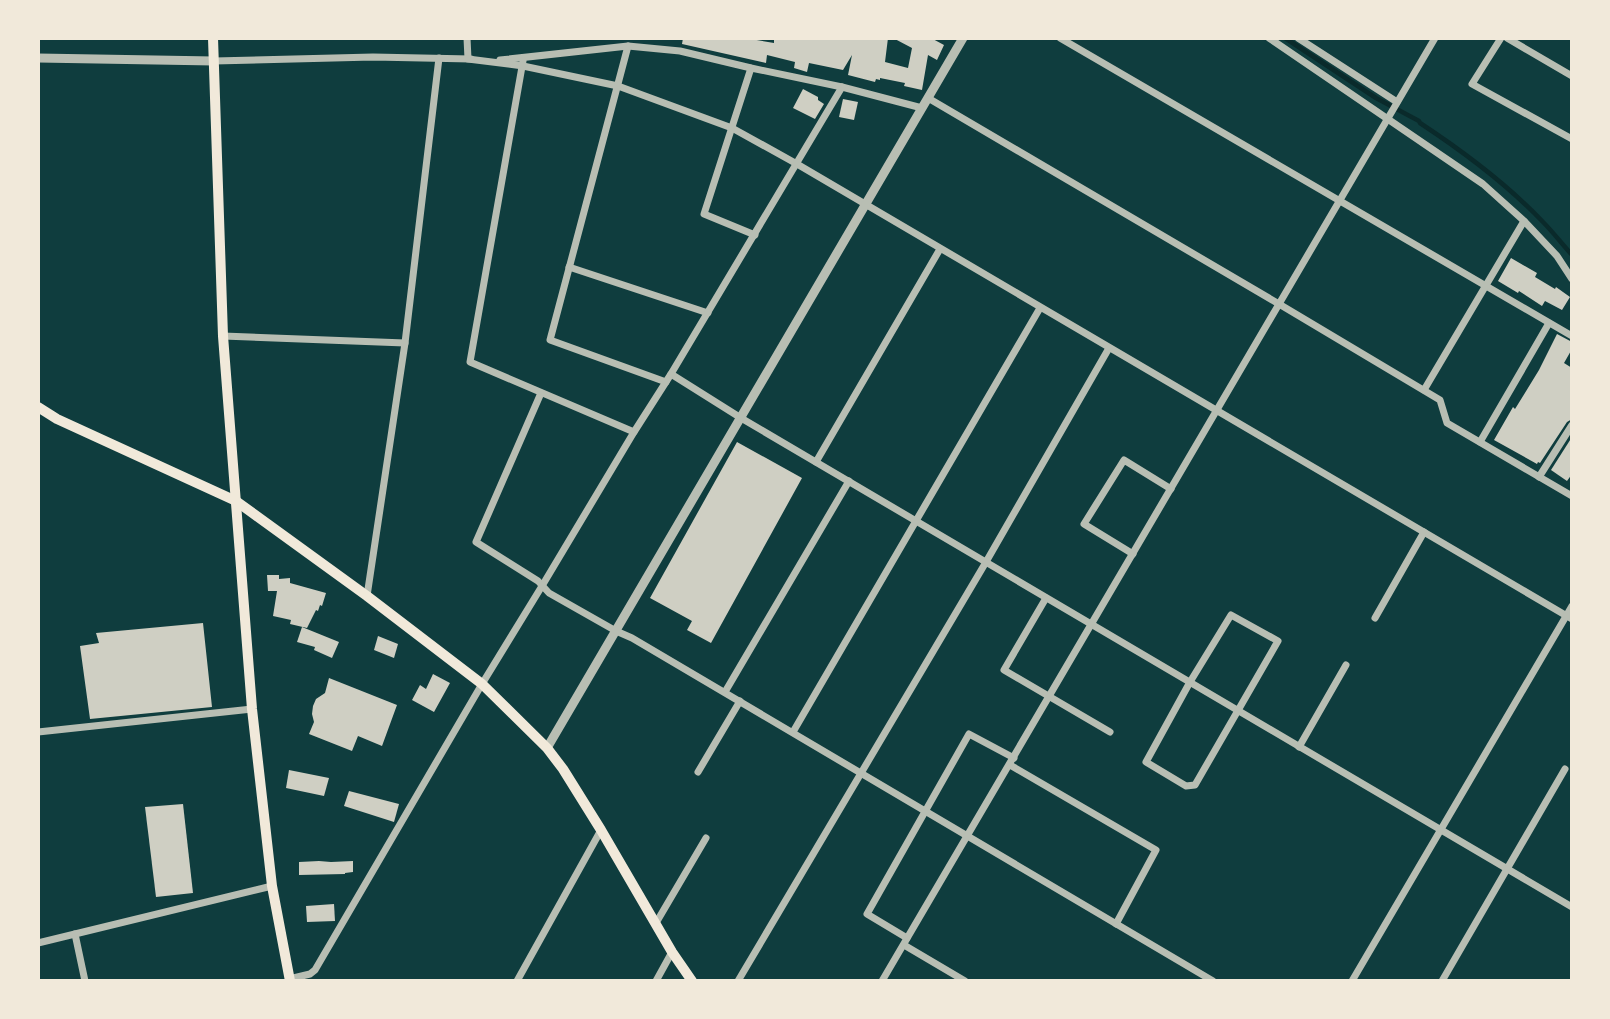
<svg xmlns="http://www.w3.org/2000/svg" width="1610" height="1019" font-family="Overpass,sans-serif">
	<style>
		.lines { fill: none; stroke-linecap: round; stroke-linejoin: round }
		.stream { stroke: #0a2a2b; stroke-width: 4.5 }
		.building { fill: #cfcfc3 }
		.minor { stroke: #b8beb3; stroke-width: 7 }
		.tertiary { stroke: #b8beb3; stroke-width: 9 }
		.secondary { stroke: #f1e9da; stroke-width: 10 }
	</style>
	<rect width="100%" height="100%" fill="#0f3d3e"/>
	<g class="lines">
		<!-- stream -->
		<path class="stream" d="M1285 38 1376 98 1419 121 1420 123C1464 152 1507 184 1543 222 1553 232 1562 244 1572 255"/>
	</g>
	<!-- building -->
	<g class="building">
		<polygon points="683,38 745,38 774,43 774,38 888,38 885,62 908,68 912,48 893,38 931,38 944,45 937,60 928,55 922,90 904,86 905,83 880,78 880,80 876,79 875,82 848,75 852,55 843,70 809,63 807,72 794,68 795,62 767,55 766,63 682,44"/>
		<polygon points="803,89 818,97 818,100 824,104 815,119 793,108"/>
		<polygon points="843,99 858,102 854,120 839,117"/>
		<polygon points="1511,258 1537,273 1535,277 1555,289 1556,287 1570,297 1562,310 1545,301 1542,306 1519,291 1518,293 1498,281"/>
		<polygon points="1557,334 1572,342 1572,349 1564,363 1572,368 1572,419 1567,422 1540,463 1538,462 1537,464 1494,440 1513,407 1515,409 1539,370"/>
		<polygon points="1572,437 1572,474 1567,481 1551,470"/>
		<polygon points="737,442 802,478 711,643 687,630 692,621 650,598"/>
		<polygon points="267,575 279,575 279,579 290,578 290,583 326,593 322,606 320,605 318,611 316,610 307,628 290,624 291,620 273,616 277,591 268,591"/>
		<polygon points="203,623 212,707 90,719 80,646 99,643 96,633"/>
		<polygon points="302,627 339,642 332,658 314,650 315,647 297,642"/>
		<polygon points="378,636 398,644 394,658 374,650"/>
		<polygon points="433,674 450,683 434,712 412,700 420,685 426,689"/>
		<polygon points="329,678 397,705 382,746 358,736 352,751 309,734 314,722 312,714 313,706 316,699 325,693"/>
		<polygon points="289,770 329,778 324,796 286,788"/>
		<polygon points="349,791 399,804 394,822 344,806"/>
		<polygon points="183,804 193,893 156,897 145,807"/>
		<polygon points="319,861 331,862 353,861 353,872 345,873 345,874 299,875 299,862"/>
		<polygon points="334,904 335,921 307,922 306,906"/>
	</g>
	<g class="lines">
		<!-- minor -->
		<g class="minor">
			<polyline points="467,38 468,59 523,66 618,86 732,128 797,164 1572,619"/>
			<polyline points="1060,38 1572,336"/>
			<polyline points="1269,38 1483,184 1524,221 1557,256 1572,279"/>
			<polyline points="1298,38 1397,102"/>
			<polyline points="1501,38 1472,84 1572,139"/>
			<polyline points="1507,38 1572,76"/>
			<polyline points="628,46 550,340 666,382"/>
			<polyline points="500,60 628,46 680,51 751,68 842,87 922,108"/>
			<polyline points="214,61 373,57 471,59"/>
			<polyline points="523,61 470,362 634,432"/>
			<polyline points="751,68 704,214 755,235"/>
			<polyline points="928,98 1279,304 1440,400 1447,423 1572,496"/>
			<polyline points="569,267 708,313"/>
			<polyline points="223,336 405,343"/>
			<polyline points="671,374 741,418 1572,907"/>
			<polyline points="1424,390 1524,221"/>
			<polyline points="541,393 476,542 538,581 549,593 616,631 632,638 1213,981"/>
			<polyline points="1480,442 1549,323"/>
			<polyline points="816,462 940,249"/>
			<polyline points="1539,477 1572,425"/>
			<polyline points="1133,554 1084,524 1124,460 1171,489"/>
			<polyline points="367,596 405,343 439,58"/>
			<polyline points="1046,598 1004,670 1110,732"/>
			<polygon points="1231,615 1278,641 1195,785 1186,786 1146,762 1190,682"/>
			<polyline points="1375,618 1424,532"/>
			<polyline points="725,692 849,481"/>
			<polyline points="38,732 252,709"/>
			<polyline points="793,732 1040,308"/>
			<polyline points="1299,747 1346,665"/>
			<polyline points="1010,765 1156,850 1116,924"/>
			<polyline points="698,772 740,701"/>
			<polyline points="656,923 706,838"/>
			<polyline points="75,934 85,981"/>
			<polyline points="907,938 867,914 969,734 1014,758"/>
			<polyline points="38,943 272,886"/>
			<polyline points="904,945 965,981"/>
			<polyline points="289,979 310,974 315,970 482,684 542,586 634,432 671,374 842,87"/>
			<polyline points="517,981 601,830"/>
			<polyline points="656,981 672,952"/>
			<polyline points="738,981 986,562 1109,348"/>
			<polyline points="882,981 1435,38"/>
			<polyline points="1352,981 1572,606"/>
			<polyline points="1442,981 1565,769"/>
		</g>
		<!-- tertiary -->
		<g class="tertiary">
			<polyline points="38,58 214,61"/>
			<polyline points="547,748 963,38"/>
		</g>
		<!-- secondary -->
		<g class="secondary">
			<polyline points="213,38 223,336 252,709 272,886 290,981"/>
			<polyline points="38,407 57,419 236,501 367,596 482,684 547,748 563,769 601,830 672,952 692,981"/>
		</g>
	</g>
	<!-- border -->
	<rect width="1610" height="1019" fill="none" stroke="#f1e9da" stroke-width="80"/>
</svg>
